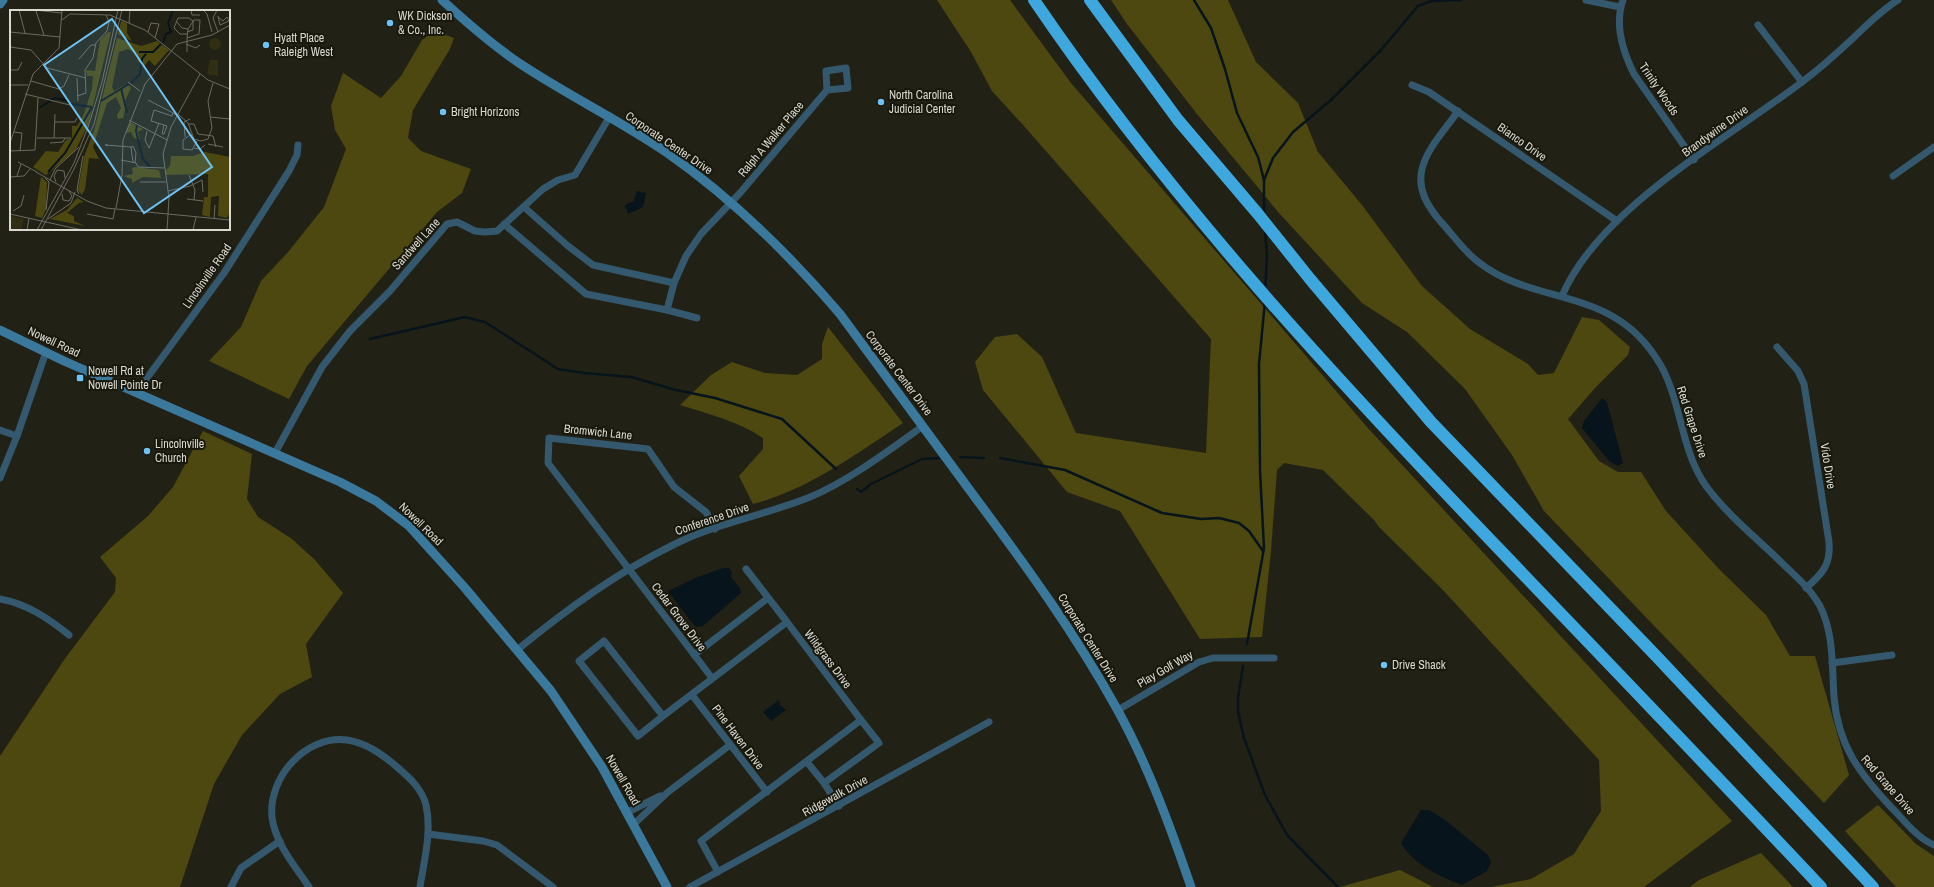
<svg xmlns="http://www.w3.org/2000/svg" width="1934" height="887" font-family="'Archivo Narrow',sans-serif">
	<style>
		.forest { fill: #4c4810 }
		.water { fill: #07141c }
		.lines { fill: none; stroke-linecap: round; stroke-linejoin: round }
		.stream { stroke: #07141c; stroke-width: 2.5 }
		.street { stroke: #34596f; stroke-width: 7 }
		.secondary { stroke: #3a789c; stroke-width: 9 }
		.highway { stroke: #3ea7de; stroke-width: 12 }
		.poi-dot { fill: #6dc2f3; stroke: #18180c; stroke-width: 1.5 }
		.labels { text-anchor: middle; stroke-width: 4; stroke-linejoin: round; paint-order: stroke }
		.poi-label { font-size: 12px; fill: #d9d9d1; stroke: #18180c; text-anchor: start }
		.street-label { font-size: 12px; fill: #d9d9d1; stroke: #18180c }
		.inset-river { fill: none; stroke: #07141c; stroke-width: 2 }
		.inset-road { fill: none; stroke: #6b6b60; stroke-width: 1 }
		.view { fill: #6dc2f3; fill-opacity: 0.15; stroke: #6dc2f3; stroke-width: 2 }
		.inset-edge { fill: none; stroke: #d9d9d1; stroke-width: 2 }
	</style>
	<rect width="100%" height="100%" fill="#222115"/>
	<!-- forest -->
	<g class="forest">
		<polygon points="937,0 1010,0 1071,83 1367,427 1732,821 1644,887 1491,887 1531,879 1574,854 1601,811 1599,760 1442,589 1379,527 1374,520 1323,470 1284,463 1277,470 1271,551 1262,637 1200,639 1120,511 1067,492 983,390 975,362 995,337 1017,334 1042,357 1076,433 1206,453 1211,339 1024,126 992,91 971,52"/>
		<polygon points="1111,0 1228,0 1256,62 1298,103 1318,152 1362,205 1422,286 1470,329 1528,364 1538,375 1554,373 1582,317 1599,320 1630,347 1628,355 1596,387 1568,419 1599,461 1618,472 1641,472 1666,511 1719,569 1766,615 1790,656 1815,656 1849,775 1824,803 1544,511 1512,455 1465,389 1407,332 1362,303 1279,213 1197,114 1127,24"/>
		<polygon points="435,31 454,38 450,49 413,110 408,138 421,151 471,169 462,193 437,212 307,366 289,399 209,361 241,327 261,281 289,251 324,207 346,149 335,130 331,106 343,73 381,98 401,76 422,40"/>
		<path d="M828 327 903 423C855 455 809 489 753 504L739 476 763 449V438C738 421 708 414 680 405L711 375 732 362 765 373 797 375 822 359V344Z"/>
		<polygon points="203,431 252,454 247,499 258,517 292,539 315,560 343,593 306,644 312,677 280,694 242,735 214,784 180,887 0,887 0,756 64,660 115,592 116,578 100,557 148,516 173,487"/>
		<polygon points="1878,805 1916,844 1934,856 1934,887 1896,887 1845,831"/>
		<polygon points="1761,853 1793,887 1690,887 1699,880"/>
		<polygon points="1400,870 1433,887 1340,887"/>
	</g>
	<!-- water -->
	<g class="water">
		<polygon points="637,191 646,193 643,207 628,214 625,205 634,201"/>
		<polygon points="1602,398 1607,402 1623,463 1618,466 1610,462 1582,428 1584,421"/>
		<polygon points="723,568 729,568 732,572 731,577 740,588 741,593 703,626 696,627 689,619 668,591 695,578"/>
		<polygon points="779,700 780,705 786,710 771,721 763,712"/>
		<path d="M1421 810H1429L1444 819 1488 855 1491 862 1487 871 1462 885C1439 876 1414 865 1401 843Z"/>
	</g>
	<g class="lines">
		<!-- stream -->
		<g class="stream">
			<polyline points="1194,0 1211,28 1225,69 1237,113 1258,157 1264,180 1264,213"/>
			<polyline points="1264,180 1273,158 1293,132 1331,100 1381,50 1418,6 1431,1 1461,0"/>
			<polyline points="1265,229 1267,257 1265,290"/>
			<polyline points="370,339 465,317 485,322 558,369 584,373 631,377 676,390 715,398 782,419 836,469"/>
			<polyline points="960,457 984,458"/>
			<polyline points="1000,458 1065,470 1162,513 1201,519 1219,518 1239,523 1249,531 1263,551"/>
			<polyline points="857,489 861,492 871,484 922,459 939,458"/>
			<polyline points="1247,644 1264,548 1260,471 1259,364 1265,301"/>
			<polyline points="1243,666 1238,698 1238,712 1244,738 1265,795 1287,835 1338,887"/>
		</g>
		<!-- street -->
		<g class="street">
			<polyline points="1586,0 1620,7"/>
			<path d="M1623 0C1614 25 1623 52 1634 74L1694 160"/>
			<polyline points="1758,25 1802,82"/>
			<polyline points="1412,85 1429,92 1617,221"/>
			<path d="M1458 111C1446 129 1427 148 1422 169 1417 190 1428 207 1441 222 1454 236 1465 253 1481 264 1519 293 1571 293 1612 316 1632 327 1648 344 1660 364 1682 402 1680 449 1706 486 1728 516 1759 540 1785 566 1798 578 1811 590 1820 606 1834 634 1832 667 1834 697 1838 745 1859 773 1891 807 1904 820 1917 838 1934 845"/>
			<polyline points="1893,176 1934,147"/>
			<polyline points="524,207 568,246 593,265 674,283 686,256 701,234 740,193 827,90 848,88 846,68 826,71 827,90"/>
			<polyline points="504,224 586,294 667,310 674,283"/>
			<path d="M1562 296C1600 207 1726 140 1802 82 1818 70 1835 55 1850 41 1866 26 1880 11 1898 0"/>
			<polyline points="667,310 697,318"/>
			<path d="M1777 347 1798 371 1804 384 1829 542C1831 565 1822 574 1806 588"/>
			<polyline points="136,393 224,273 289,171 297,155 298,145"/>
			<polyline points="0,430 17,436"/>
			<polyline points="275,453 322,367 350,331 390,291 447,224 457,222 475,231 485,232 497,231 543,189 558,180 575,175 610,116"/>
			<polyline points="0,478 17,436 46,352"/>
			<polyline points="746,569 787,622"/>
			<path d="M0 599C27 604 48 618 69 635"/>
			<path d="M517 650C566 610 616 573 673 545 716 523 766 515 810 497 847 482 891 449 923 426"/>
			<polyline points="694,655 768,598"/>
			<polyline points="1832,663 1892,655"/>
			<polyline points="712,678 548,463 549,438 648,449 674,487 706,512 715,529"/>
			<polyline points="692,695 767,792"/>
			<polyline points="1118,710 1199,662 1213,658 1274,658"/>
			<polyline points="663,716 638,736 579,661 604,641 663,716 787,622 861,720 701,841 718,872"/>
			<polyline points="807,762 824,783 839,806"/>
			<polyline points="824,783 879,743 861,720"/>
			<polyline points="628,812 660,796"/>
			<polyline points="634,824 668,792 730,745"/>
			<polyline points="428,834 483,841 497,845 553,887"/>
			<polyline points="231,887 241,868 280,841"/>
			<path d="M309 887C295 866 275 843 272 817 268 777 306 735 347 740 367 743 383 755 397 767 410 778 422 789 426 805 432 832 424 861 420 887"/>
			<polyline points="690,887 989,722"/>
		</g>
		<!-- secondary -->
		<g class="secondary">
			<path d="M442 0C466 22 491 44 519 63 567 95 619 120 666 152 732 198 788 253 840 314 886 376 932 438 977 500 1027 567 1076 635 1117 709 1148 765 1170 826 1191 887"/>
			<polyline points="0,4 3,0"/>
			<polyline points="0,330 64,361 340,482 376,501 409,526 465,588 551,691 602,767 667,887"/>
		</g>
		<!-- highway -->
		<g class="highway">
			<path d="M1034 0C1169 199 1334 377 1500 550 1607 662 1715 774 1821 887"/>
			<polyline points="1090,0 1178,120 1258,214 1310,279 1431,422 1659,659 1873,887"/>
		</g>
	</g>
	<!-- markers -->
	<g class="poi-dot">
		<circle cx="390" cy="23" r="4"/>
		<circle cx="266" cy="45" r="4"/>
		<circle cx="881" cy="102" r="4"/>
		<circle cx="443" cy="112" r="4"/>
		<rect x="76" y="374" width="8" height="8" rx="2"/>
		<circle cx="147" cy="451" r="4"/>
		<circle cx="1384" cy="665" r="4"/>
	</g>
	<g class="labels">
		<!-- poi labels -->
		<g class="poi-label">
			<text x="398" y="20">WK Dickson<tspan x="398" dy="14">&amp; Co., Inc.</tspan></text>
			<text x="274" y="42">Hyatt Place<tspan x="274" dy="14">Raleigh West</tspan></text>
			<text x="889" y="99">North Carolina<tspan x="889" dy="14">Judicial Center</tspan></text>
			<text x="451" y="116">Bright Horizons</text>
			<text x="88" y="375">Nowell Rd at<tspan x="88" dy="14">Nowell Pointe Dr</tspan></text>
			<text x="155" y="448">Lincolnville<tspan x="155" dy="14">Church</tspan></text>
			<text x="1392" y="669">Drive Shack</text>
		</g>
		<!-- street labels -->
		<g class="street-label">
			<text transform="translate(1659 89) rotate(56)" y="4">Trinity Woods</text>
			<text transform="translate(1715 131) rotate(-36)" y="4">Brandywine Drive</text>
			<text transform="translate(771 139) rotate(-50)" y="4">Ralph A Walker Place</text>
			<text transform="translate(1522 142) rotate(35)" y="4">Bianco Drive</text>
			<text transform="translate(669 143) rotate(34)" y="4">Corporate Center Drive</text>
			<text transform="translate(416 244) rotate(-48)" y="4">Sandwell Lane</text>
			<text transform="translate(207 276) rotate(-55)" y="4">Lincolnville Road</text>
			<text transform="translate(54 342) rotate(25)" y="4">Nowell Road</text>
			<text transform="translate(899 373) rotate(53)" y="4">Corporate Center Drive</text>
			<text transform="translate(1692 422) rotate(72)" y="4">Red Grape Drive</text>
			<text transform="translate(598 432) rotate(6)" y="4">Bromwich Lane</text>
			<text transform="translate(1828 466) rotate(81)" y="4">Vido Drive</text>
			<text transform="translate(712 519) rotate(-19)" y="4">Conference Drive</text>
			<text transform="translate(421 524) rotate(44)" y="4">Nowell Road</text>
			<text transform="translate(679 617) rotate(53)" y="4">Cedar Grove Drive</text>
			<text transform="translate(1088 638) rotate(58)" y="4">Corporate Center Drive</text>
			<text transform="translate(828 659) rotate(53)" y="4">Wildgrass Drive</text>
			<text transform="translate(1165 669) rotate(-30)" y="4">Play Golf Way</text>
			<text transform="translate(738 737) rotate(53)" y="4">Pine Haven Drive</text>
			<text transform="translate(623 780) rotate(60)" y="4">Nowell Road</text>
			<text transform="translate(1888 785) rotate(49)" y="4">Red Grape Drive</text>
			<text transform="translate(835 796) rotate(-29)" y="4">Ridgewalk Drive</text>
		</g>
	</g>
	<!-- overview -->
	<g transform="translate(10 10)">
		<rect width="220" height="220" fill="#222115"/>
		<path d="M199 34a6 6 0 1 1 12 0a6 6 0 1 1-12 0ZM200 50H208V66L197 64ZM0 206 14 209 11 220H0Z" fill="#312f12"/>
		<path d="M111 11 117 13V23L122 31 108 24ZM98 22H101L78 115 65 141 36 165 23 157 36 141 48 142 56 130 62 128V116H67L74 104 82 79 83 66H77L76 60 85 61 90 30ZM107 28 131 36 147 31 159 40 145 56 139 50 134 56 128 51 127 44 118 39 109 42 102 77 104 81 117 74 121 78 115 91 116 96 113 108 108 109 107 105 111 98 106 87 97 93 83 137 89 149 79 148 75 179 72 185 68 180 74 147 85 117ZM120 112 133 119 128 122 130 130 124 128 121 122 116 123ZM195 142 220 147V202L217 208 208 206 209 186 201 187 200 207 192 205 194 187H198V164L156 165V160L160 156 161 146H183ZM125 157 149 160 151 168 133 167 122 173V169L113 166 123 164 122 158ZM31 167 37 172 36 199 32 208 25 206ZM67 188 74 192 69 193 57 203 64 206V211L75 216 40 209 57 200Z" fill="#4c4810"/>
		<path class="inset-river" d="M153 33 156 24 161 22 158 13 163 0M129 42H143L151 34M121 73 130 64 132 49 136 44M111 78 117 103M91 91 119 74M29 98 45 88 56 90 61 94 82 97M127 115 126 121 133 149 140 157M38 162 55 143 82 97"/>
		<path class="inset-road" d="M9 0 15 23M24 0 52 3M181 0 182 5H190M193 0 197 4 202 22M207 0 203 8 208 22M26 1 34 25M208 6 210 15 219 11 217 7M208 7 213 11 217 7M52 10 60 4 100 5 135 20 198 70 220 79M166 11 172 18 178 19M119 13 120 0M0 22 50 27M138 22 141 13 149 14 145 28M177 24H170L164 18 168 8H179L183 11V20L177 22M177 28 189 24 190 10H184L178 19 177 28V42M176 34 186 38 190 35M0 37 21 40 37 58 76 68M69 49 81 35H86M0 60H8L12 52M67 68 68 91M21 71 49 79 54 76 59 65M118 72 130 81M0 75H18M15 84 60 95M67 86 76 83 75 60 83 48 86 33 97 21 99 12 96 5M138 90 167 105M168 104 178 113 184 129 191 131 198 129 202 118 198 91 203 73M200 107 220 109M119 110 157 130M45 112H65L67 108M179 114H184L188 124 203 126 206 137M137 121 135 130 139 138 149 113M3 122 12 123 10 141M220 123V142M152 124 154 115 141 111 144 100 162 106 163 103M152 124H154L157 116 154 115M180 125 173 130V139L182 140 187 131M175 127 174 112 180 109M27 128H61M44 128 45 104M0 133 23 64 49 38 52 0M40 133 53 132 55 128M198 134 213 137M98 135H95L121 137 123 152M121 137 123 136 126 143 125 153M184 138 190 139 195 135M0 141 25 140 28 88M111 150 126 153 128 157 154 158M8 152 27 162M26 162 77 191 96 198 220 210M179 165 185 180 184 190M7 166 11 154M0 167 14 166 20 159M35 168 39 172 36 200M40 170 45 159 69 137M46 172 44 166 47 160 54 161 55 168M130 172H156M158 181 180 176 192 170 193 182M52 184 53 190 59 191 62 186 59 181M69 184 67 180 73 146M177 189 193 191M106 198 112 165 113 130 135 74 167 34 202 25 220 15M3 201 11 196 14 185M0 204 72 220M77 204 103 209 105 199M38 209 61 193 65 182M204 209 205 195M17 220 19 208M27 220 64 153 78 117 92 72 108 0M31 220 64 159 84 114 112 0M157 220 159 188 153 144 161 117 190 64M183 220 186 207"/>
		<path class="view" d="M102 9 202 157 134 203 34 55Z"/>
		<rect width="220" height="220" class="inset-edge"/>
	</g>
</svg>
